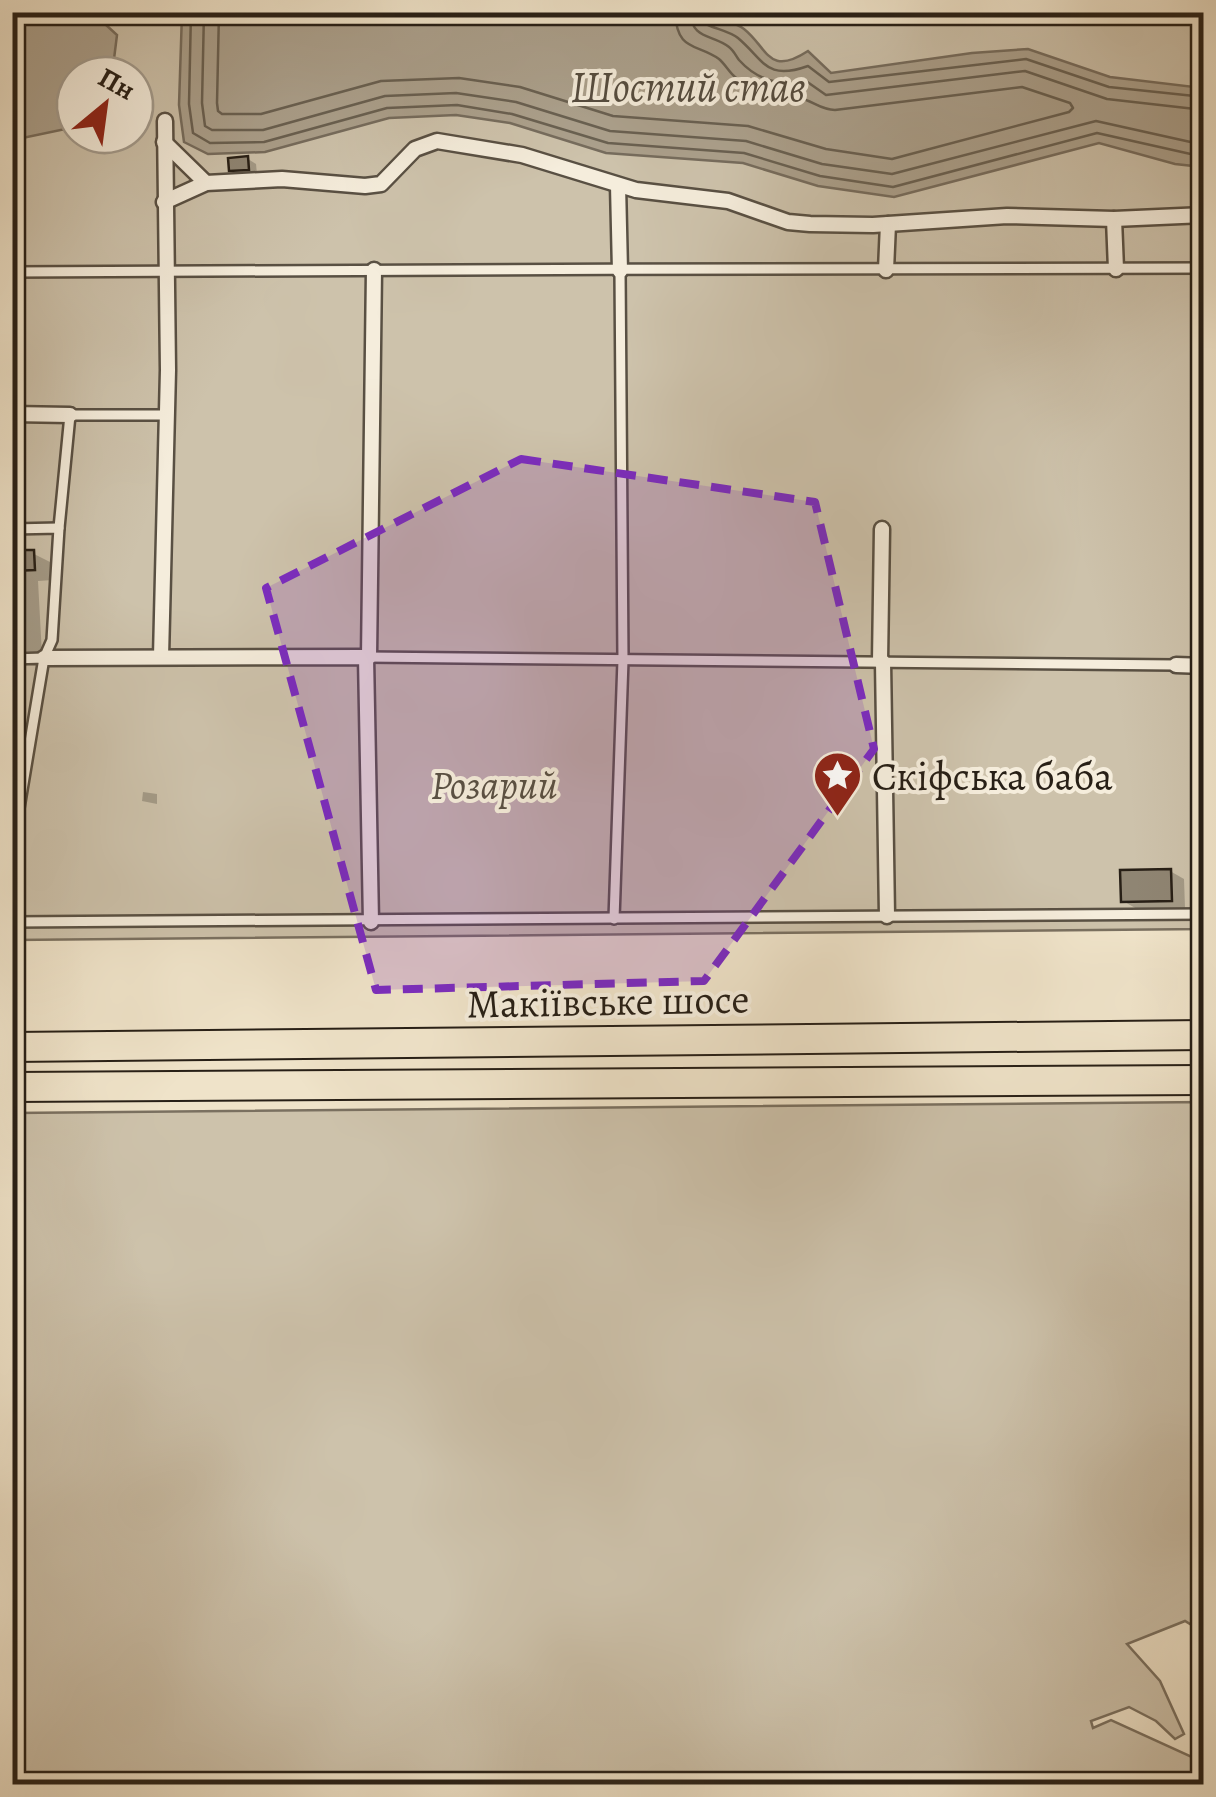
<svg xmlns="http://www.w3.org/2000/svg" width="1216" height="1797" font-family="Alegreya,serif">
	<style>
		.green { fill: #cdc2ab; stroke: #7a7060; stroke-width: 2.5; fill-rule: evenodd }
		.water { fill: #aba08c; stroke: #766c5d; stroke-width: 2.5 }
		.shadow { fill: #0003 }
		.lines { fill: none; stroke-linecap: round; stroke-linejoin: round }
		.shore { stroke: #696051; stroke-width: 2.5 }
		.building { fill: #8f8573; stroke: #271f16; stroke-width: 2.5 }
		.service-casing { stroke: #595043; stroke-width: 14 }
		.pedestrian-casing { stroke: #595043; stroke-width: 19 }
		.primary-casing { stroke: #271f16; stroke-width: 32 }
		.service { stroke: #f5eddc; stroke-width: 9 }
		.pedestrian { stroke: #f5eddc; stroke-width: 14 }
		.primary { stroke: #efe3c9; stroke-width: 28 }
		.marked { fill: #7b2cbf; fill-opacity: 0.2; stroke: #7b2cbf; stroke-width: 8; stroke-dasharray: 20 12; stroke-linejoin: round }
		.labels { text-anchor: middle; stroke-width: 8; stroke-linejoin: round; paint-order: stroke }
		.poi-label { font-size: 40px; fill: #271f16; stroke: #f5eddc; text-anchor: start }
		.park-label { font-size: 40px; font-style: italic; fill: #595043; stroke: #f5eddc }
		.street-label { font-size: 40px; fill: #271f16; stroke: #f5eddc }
		.water-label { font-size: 42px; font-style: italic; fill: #554c3f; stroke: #f5eddc }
	</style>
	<rect width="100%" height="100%" fill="#efe3c9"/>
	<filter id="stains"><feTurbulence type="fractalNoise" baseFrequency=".002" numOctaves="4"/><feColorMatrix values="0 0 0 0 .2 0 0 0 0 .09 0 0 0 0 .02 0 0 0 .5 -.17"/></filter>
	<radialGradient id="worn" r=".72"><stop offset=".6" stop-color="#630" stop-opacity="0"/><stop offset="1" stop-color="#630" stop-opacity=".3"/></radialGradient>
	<!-- green -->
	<g class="green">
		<path d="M13 13H1203V929L13 940ZM75 75H135V135H75Z"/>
		<polygon points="1203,1102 1203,1632 1185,1621 1127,1644 1160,1681 1184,1734 1175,1739 1156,1721 1129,1707 1091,1721 1093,1728 1111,1720 1203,1762 1203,1784 13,1784 13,1113"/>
	</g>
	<!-- water -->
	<g class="water">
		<polygon points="13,12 93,13 117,35 112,75 75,75 75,127 13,140"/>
		<path d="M182 13H698C712 17 732 20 744 29 768 48 768 77 808 51L831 73 972 53 1028 49 1110 77 1203 88V167L1175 164 1099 143 894 197 818 186 743 163 606 153 510 123 456 115 389 118 265 152 208 154 184 142 179 105Z"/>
	</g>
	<!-- shadow -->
	<g class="shadow">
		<polygon points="248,159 256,164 257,174 240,175 232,170"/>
		<polygon points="12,543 52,563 53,580 38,581 42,655 12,656"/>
		<polygon points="143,792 157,794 157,804 142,801"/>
		<polygon points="1170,871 1184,879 1185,908 1137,909 1123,901"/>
	</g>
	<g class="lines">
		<!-- shore -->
		<g class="shore">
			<polyline points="191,12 189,104 193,133 210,143 264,142 387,108 457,105 512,114 608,143 744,153 820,176 893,187 1097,133 1204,157"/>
			<polyline points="204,12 202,103 205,126 212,130 263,130 385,96 456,93 516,102 610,131 746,141 822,164 892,174 1096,121 1204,145"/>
			<path d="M219 12 217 103 218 111 222 114H261L381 81 459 78 520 87 613 116 748 126 826 149 892 159 1069 112 1073 108 1070 103 1022 87 835 110C820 110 812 100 799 98 769 94 761 99 735 77 729 72 725 64 719 59 696 43 677 52 675 12"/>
			<path d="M690 12C692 40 712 34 729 47 734 51 736 56 739 60 757 80 781 87 806 81L826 95 1025 71 1107 99 1204 110"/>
			<path d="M703 12 708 25C717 29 731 32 738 38 765 61 766 81 808 66L829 82 1026 59 1109 87 1204 97"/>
		</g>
	</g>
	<!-- building -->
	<g class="building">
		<polygon points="248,156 249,170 229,171 228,158"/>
		<polygon points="12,550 34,550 35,570 12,571"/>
		<polygon points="1171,869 1172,901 1121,902 1120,870"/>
	</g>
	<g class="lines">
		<defs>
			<g id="service">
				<path d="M12 272C410 268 806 270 1204 268"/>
				<polyline points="59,528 70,415 167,415"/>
				<polyline points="12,529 59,528 52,640 44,658"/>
				<polyline points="366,657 1176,665"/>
				<polyline points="12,659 44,658 12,850"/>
				<polyline points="614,919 623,660 620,271"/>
				<polyline points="12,922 1204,914"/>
			</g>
			<g id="pedestrian">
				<polyline points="164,142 206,183"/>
				<polyline points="618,185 620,271"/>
				<polyline points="164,202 206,183 282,179 365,186 381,184 415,149 437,141 522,155 636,190 728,201 788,222 810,224 873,225 1007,216 1114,219 1204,215"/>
				<polyline points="1114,219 1116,269"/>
				<polyline points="886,270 888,224"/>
				<polyline points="12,414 70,415"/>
				<polyline points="161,657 168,370 165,121"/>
				<polyline points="369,657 374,270"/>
				<polyline points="44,658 366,657 371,922"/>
				<polyline points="880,661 882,529"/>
				<polyline points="883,662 887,916"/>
				<polyline points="1176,665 1204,666"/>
			</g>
			<g id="primary">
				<polyline points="12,1047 1204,1035"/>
				<polyline points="12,1087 1204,1080"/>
			</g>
		</defs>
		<!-- service casing -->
		<use href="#service" class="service-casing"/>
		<!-- pedestrian casing -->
		<use href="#pedestrian" class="pedestrian-casing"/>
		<!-- primary casing -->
		<use href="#primary" class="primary-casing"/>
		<!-- service -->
		<use href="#service" class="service"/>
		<!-- pedestrian -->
		<use href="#pedestrian" class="pedestrian"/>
		<!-- primary -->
		<use href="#primary" class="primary"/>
	</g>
	<!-- marked area -->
	<path class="marked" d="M521 459 815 502 874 749 704 981 376 990 266 588Z"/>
	<!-- icons -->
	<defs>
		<symbol id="sight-pin" viewBox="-11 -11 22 30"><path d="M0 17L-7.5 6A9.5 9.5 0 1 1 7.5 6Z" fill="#8f2418" stroke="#f5eddc"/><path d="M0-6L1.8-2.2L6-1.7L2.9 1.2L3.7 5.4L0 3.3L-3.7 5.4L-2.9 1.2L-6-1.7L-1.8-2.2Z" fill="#fff"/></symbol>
	</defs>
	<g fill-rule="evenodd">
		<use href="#sight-pin" x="810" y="748" width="55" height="75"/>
	</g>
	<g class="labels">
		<!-- poi labels -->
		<g class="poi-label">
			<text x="872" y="790">Скіфська баба</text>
		</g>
		<!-- park labels -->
		<g class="park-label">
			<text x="494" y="799">Розарий</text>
		</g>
		<!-- street labels -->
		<g class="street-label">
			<text transform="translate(608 1001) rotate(-1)" y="14">Макіївське шосе</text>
		</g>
		<!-- water labels -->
		<g class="water-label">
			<text x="688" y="101">Шостий став</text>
		</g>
	</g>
	<!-- margin -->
	<rect width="1216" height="1797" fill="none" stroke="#efe3c9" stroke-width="50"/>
	<rect x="15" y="15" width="1186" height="1767" fill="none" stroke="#271f16" stroke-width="5"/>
	<rect x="25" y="25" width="1166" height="1747" fill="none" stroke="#271f16" stroke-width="2.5"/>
	<!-- north arrow -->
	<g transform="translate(105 105) rotate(29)"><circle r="48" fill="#f5eddc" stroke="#a39b8d" stroke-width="2.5"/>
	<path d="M0-8L18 38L0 25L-18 38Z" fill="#8f2418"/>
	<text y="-15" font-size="28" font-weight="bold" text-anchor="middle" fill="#271f16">Пн</text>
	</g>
	<rect width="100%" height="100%" filter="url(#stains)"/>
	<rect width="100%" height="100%" fill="url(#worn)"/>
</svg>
